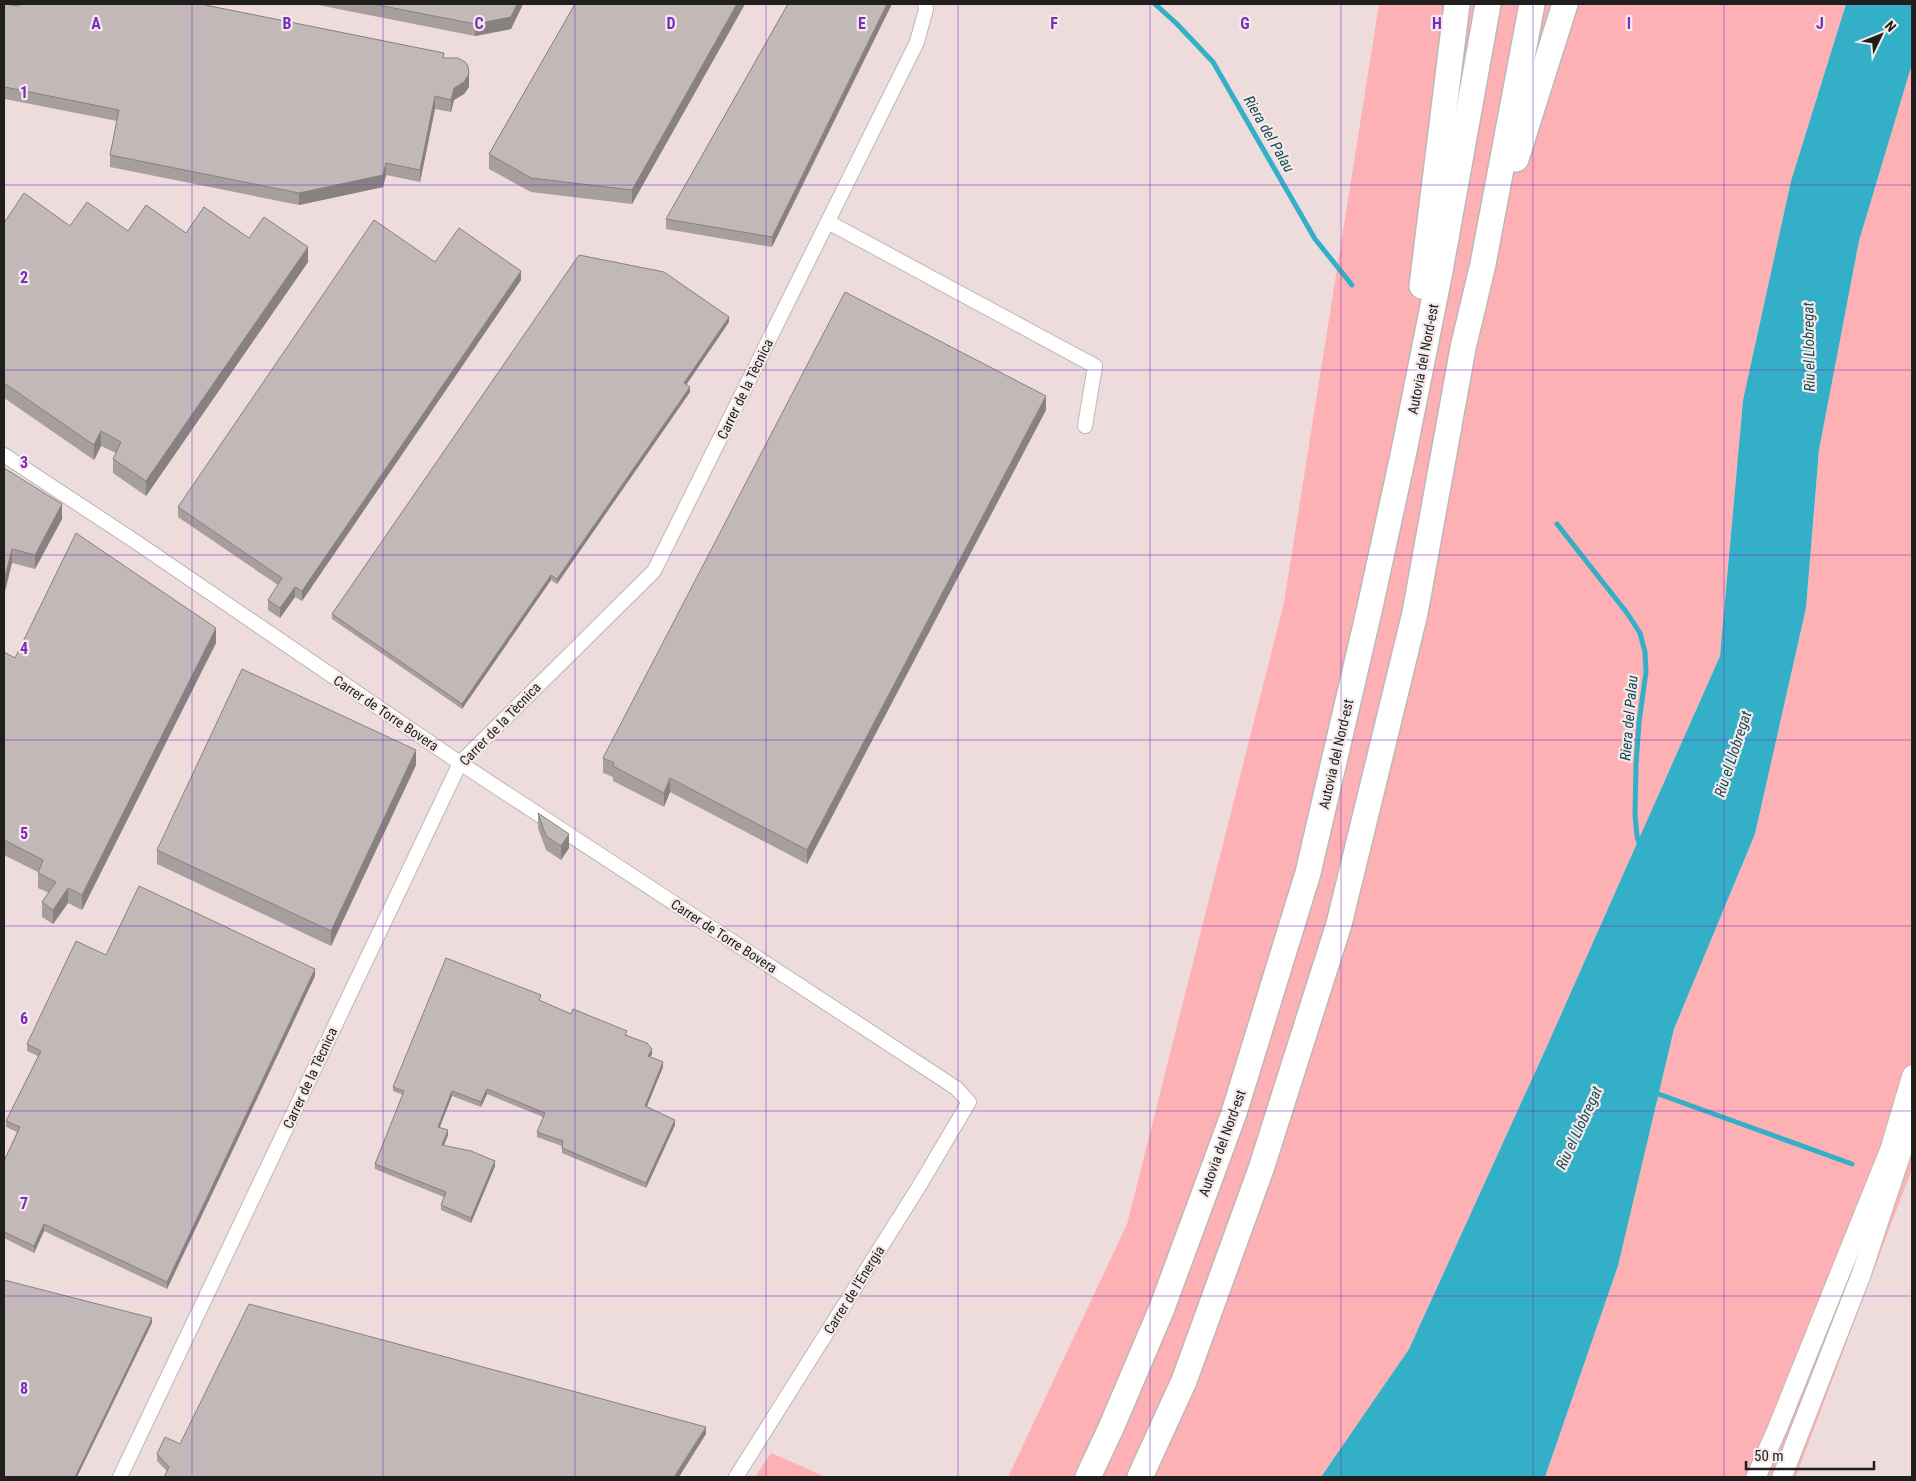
<svg xmlns="http://www.w3.org/2000/svg" width="1916" height="1481" font-family="'Roboto Condensed',sans-serif">
	<style>
		.built { fill: #eedbdb }
		.green { fill: #fdb1b5 }
		.water { fill: #33b0c7 }
		.lines { fill: none; stroke-linecap: round; stroke-linejoin: round }
		.stream { stroke: #33b0c7; stroke-width: 5 }
		.street-casing { stroke: #bfb6b6; stroke-width: 16 }
		.secondary-casing { stroke: #bfb6b6; stroke-width: 21 }
		.highway-casing { stroke: #bfb6b6; stroke-width: 28 }
		.street { stroke: #fff; stroke-width: 14 }
		.secondary { stroke: #fff; stroke-width: 19 }
		.highway { stroke: #fff; stroke-width: 25 }
		.wall { fill: #a79e9e }
		.shaded-wall { fill: #888181 }
		.building { fill: #c2b8b8; stroke: #888181 }
		.grid { fill: none; stroke: #7b2cbf; stroke-width: 1; stroke-opacity: 0.55 }
		.labels { text-anchor: middle; stroke-width: 4.5; stroke-linejoin: round; paint-order: stroke }
		.street-label { font-size: 14px; fill: #211e1e; stroke: #f4eaea }
		.water-label { font-size: 15px; font-style: italic; fill: #164a54; stroke: #f4eaea }
		.grid-label { font-size: 16px; text-anchor: middle; font-weight: bold; fill: #7b2cbf; stroke: #f4eaea; stroke-width: 4.5; stroke-linejoin: round; paint-order: stroke }
	</style>
	<rect width="100%" height="100%" fill="#f4eaea"/>
	<!-- built -->
	<g class="built">
		<polygon points="4,4 1379,4 1284,602 1127,1224 1008,1477 4,1477"/>
		<polygon points="1912,1169 1912,1477 1796,1477 1814,1431"/>
	</g>
	<!-- green -->
	<g class="green">
		<polygon points="1379,4 1846,4 1791,181 1743,400 1720,656 1547,1046 1409,1349 1321,1477 1008,1477 1127,1224 1284,602"/>
		<polygon points="1912,64 1912,1169 1796,1477 1545,1477 1618,1266 1674,1029 1755,834 1806,608 1819,450 1859,241"/>
		<polygon points="771,1453 826,1477 755,1477"/>
	</g>
	<!-- water -->
	<polygon class="water" points="1846,4 1912,4 1912,64 1859,241 1819,450 1806,608 1755,834 1674,1029 1618,1266 1545,1477 1321,1477 1409,1349 1547,1046 1720,656 1743,400 1791,181"/>
	<g class="lines">
		<!-- stream -->
		<g class="stream">
			<polyline points="1155,4 1176,23 1213,62 1315,239 1352,285"/>
			<polyline points="1557,524 1627,613 1640,633 1645,652 1646,672 1639,722 1636,765 1635,815 1637,836 1640,846"/>
			<polyline points="1653,1092 1852,1164"/>
		</g>
		<defs>
			<g id="street">
				<polyline points="828,222 1095,366 1085,426"/>
				<polyline points="4,455 136,542 460,763 956,1088 969,1102 918,1188 736,1477"/>
				<polyline points="120,1477 460,763 654,571 917,42 926,9 925,4"/>
			</g>
			<g id="secondary">
				<polyline points="1756,1477 1778,1427 1890,1149 1912,1075"/>
				<polyline points="1782,1477 1861,1275 1912,1121"/>
			</g>
			<g id="highway">
				<polyline points="1516,159 1565,4"/>
				<polyline points="1422,286 1457,4"/>
				<polyline points="1088,1477 1111,1428 1162,1308 1234,1113 1308,873 1370,607 1404,451 1440,271 1488,4"/>
				<polyline points="1140,1477 1184,1381 1261,1169 1339,924 1415,613 1463,348 1483,264 1532,4"/>
			</g>
		</defs>
		<!-- street casing -->
		<use href="#street" class="street-casing"/>
		<!-- secondary casing -->
		<use href="#secondary" class="secondary-casing"/>
		<!-- highway casing -->
		<use href="#highway" class="highway-casing"/>
		<!-- street -->
		<use href="#street" class="street"/>
		<!-- secondary -->
		<use href="#secondary" class="secondary"/>
		<!-- highway -->
		<use href="#highway" class="highway"/>
	</g>
	<!-- wall -->
	<g class="wall">
		<polygon points="4,4 19,6 20,4 207,4 207,5 444,58 469,87 464,94 454,100 451,112 435,109 420,182 386,175 383,187 299,205 110,167 110,155 117,121 5,99 4,103"/>
		<polygon points="313,4 523,4 511,29 475,36"/>
		<polygon points="575,4 745,4 632,204 531,192 489,169 489,154"/>
		<polygon points="788,4 772,247 666,229 666,219"/>
		<polygon points="4,223 70,226 128,231 186,233 249,238 308,262 146,496 113,473 113,459 116,453 101,446 94,460 4,398"/>
		<polygon points="435,262 521,280 302,601 295,597 280,618 268,610 268,600 278,585 178,517 178,507"/>
		<polygon points="729,322 686,385 690,392 557,584 551,580 462,709 332,619 332,614"/>
		<polygon points="1046,410 807,864 670,792 664,807 613,781 613,777 603,773 603,758"/>
		<polygon points="4,468 62,519 35,569 12,563"/>
		<polygon points="216,643 82,910 68,903 53,924 42,917 42,902 49,893 38,888 38,872 4,855 4,652 15,658"/>
		<polygon points="416,765 331,946 157,864 157,850"/>
		<polygon points="538,813 569,848 561,860 546,850 538,828"/>
		<polygon points="106,955 315,976 167,1289 44,1231 34,1253 4,1238 4,1161 17,1132 6,1127 6,1121 38,1056 27,1051 27,1044"/>
		<polygon points="541,1000 541,1001 571,1014 627,1035 652,1054 650,1057 663,1067 647,1106 675,1125 646,1188 562,1153 562,1146 537,1137 537,1132 543,1117 487,1094 481,1107 452,1096 439,1127 448,1135 444,1145 495,1166 471,1223 441,1210 441,1205 444,1197 375,1169 375,1164 403,1095 393,1091 393,1087"/>
		<polygon points="706,1434 167,1471 157,1461 157,1454 180,1444"/>
	</g>
	<!-- shaded-wall -->
	<g class="shaded-wall">
		<polygon points="517,4 523,4 511,29 475,36 475,24"/>
		<polygon points="737,4 745,4 632,204 632,190"/>
		<polygon points="887,4 892,4 772,247 772,237"/>
		<polygon points="469,74 469,87 464,94 454,100 451,112 451,100 454,88"/>
		<polygon points="5,87 5,99 4,103 4,91"/>
		<polygon points="435,96 435,109 420,182 420,170"/>
		<polygon points="386,163 386,175 383,187 299,205 299,193"/>
		<polygon points="308,247 308,262 146,496 146,481"/>
		<polygon points="521,271 521,280 302,601 302,591"/>
		<polygon points="729,317 729,322 684,388 684,383"/>
		<polygon points="690,387 690,392 557,584 557,579"/>
		<polygon points="1046,396 1046,410 807,864 807,850"/>
		<polygon points="101,431 101,446 94,460 94,445"/>
		<polygon points="62,504 62,519 35,569 35,555"/>
		<polygon points="12,549 12,563 4,596 4,581"/>
		<polygon points="551,575 551,580 462,709 462,704"/>
		<polygon points="295,587 295,597 280,618 280,608"/>
		<polygon points="216,628 216,643 82,910 82,895"/>
		<polygon points="416,750 416,765 331,946 331,931"/>
		<polygon points="670,778 670,792 664,807 664,793"/>
		<polygon points="569,834 569,848 561,860 561,846"/>
		<polygon points="68,888 68,903 53,924 53,910"/>
		<polygon points="315,969 315,976 167,1289 167,1282"/>
		<polygon points="652,1049 652,1054 648,1061 648,1056"/>
		<polygon points="663,1062 663,1067 645,1111 645,1106"/>
		<polygon points="487,1089 487,1094 481,1107 481,1102"/>
		<polygon points="452,1091 452,1096 438,1132 438,1127"/>
		<polygon points="675,1120 675,1125 646,1188 646,1183"/>
		<polygon points="448,1130 448,1135 442,1150 442,1145"/>
		<polygon points="495,1161 495,1166 471,1223 471,1218"/>
		<polygon points="44,1224 44,1231 34,1253 34,1246"/>
		<polygon points="152,1318 152,1323 77,1477 75,1477"/>
		<polygon points="706,1427 706,1434 679,1477 674,1477"/>
	</g>
	<!-- building -->
	<g class="building">
		<polygon points="4,4 19,6 20,4 206,4 205,5 444,53 443,58 458,58 465,62 468,66 469,74 464,82 454,88 451,100 435,96 420,170 386,163 383,175 299,193 110,155 119,110 5,87 4,91"/>
		<polygon points="373,4 517,4 511,17 475,24"/>
		<polygon points="575,4 737,4 632,190 531,178 489,154"/>
		<polygon points="788,4 887,4 772,237 666,219"/>
		<polygon points="24,193 70,226 87,202 128,231 146,205 186,233 204,207 249,238 264,217 308,247 146,481 113,459 121,442 101,431 94,445 4,383 4,223"/>
		<polygon points="374,220 435,262 459,228 521,271 302,591 295,587 280,608 268,600 282,578 178,507"/>
		<polygon points="579,255 664,272 729,317 684,383 690,387 557,579 551,575 462,704 332,614"/>
		<polygon points="845,292 1046,396 807,850 670,778 664,793 613,766 614,763 603,758"/>
		<polygon points="4,468 62,504 35,555 12,549 4,581"/>
		<polygon points="76,533 216,628 82,895 68,888 53,910 42,902 56,882 38,873 43,860 4,840 4,652 15,658"/>
		<polygon points="242,669 416,750 331,931 157,850"/>
		<polygon points="538,813 569,834 561,846 546,836"/>
		<polygon points="139,886 315,969 167,1282 44,1224 34,1246 4,1232 4,1161 20,1127 6,1121 41,1051 27,1044 76,941 106,955"/>
		<polygon points="446,958 541,995 539,1000 571,1014 573,1009 627,1031 625,1035 647,1043 652,1049 648,1056 663,1062 645,1106 675,1120 646,1183 562,1148 563,1141 537,1132 545,1113 487,1089 481,1102 452,1091 438,1127 448,1130 442,1145 471,1151 495,1161 471,1218 441,1205 446,1192 375,1164 404,1091 393,1087"/>
		<polygon points="4,1280 152,1318 75,1477 4,1477"/>
		<polygon points="249,1304 706,1427 674,1477 164,1477 169,1467 157,1454 165,1437 180,1444"/>
	</g>
	<!-- grid -->
	<path class="grid" d="M192 4V1477M383 4V1477M575 4V1477M766 4V1477M958 4V1477M1150 4V1477M1341 4V1477M1533 4V1477M1724 4V1477M4 185H1912M4 370H1912M4 555H1912M4 740H1912M4 926H1912M4 1111H1912M4 1296H1912"/>
	<g class="labels">
		<!-- street labels -->
		<g class="street-label">
			<text transform="translate(1423 359) rotate(-79)" y="5">Autovia del Nord-est</text>
			<text transform="translate(745 389) rotate(-64)" y="5">Carrer de la Tècnica</text>
			<text transform="translate(386 713) rotate(34)" y="5">Carrer de Torre Bovera</text>
			<text transform="translate(500 724) rotate(-46)" y="5">Carrer de la Tècnica</text>
			<text transform="translate(1336 754) rotate(-77)" y="5">Autovia del Nord-est</text>
			<text transform="translate(724 936) rotate(33)" y="5">Carrer de Torre Bovera</text>
			<text transform="translate(310 1078) rotate(-65)" y="5">Carrer de la Tècnica</text>
			<text transform="translate(1222 1143) rotate(-70)" y="5">Autovia del Nord-est</text>
			<text transform="translate(854 1290) rotate(-58)" y="5">Carrer de l'Energia</text>
		</g>
		<!-- water labels -->
		<g class="water-label">
			<text transform="translate(1269 134) rotate(60)" y="5">Riera del Palau</text>
			<text transform="translate(1809 347) rotate(-91)" y="5">Riu el Llobregat</text>
			<text transform="translate(1629 718) rotate(-85)" y="5">Riera del Palau</text>
			<text transform="translate(1733 754) rotate(-72)" y="5">Riu el Llobregat</text>
			<text transform="translate(1579 1128) rotate(-65)" y="5">Riu el Llobregat</text>
		</g>
	</g>
	<g class="grid-label">
		<text x="96" y="29">A</text>
		<text x="287" y="29">B</text>
		<text x="479" y="29">C</text>
		<text x="671" y="29">D</text>
		<text x="862" y="29">E</text>
		<text x="1054" y="29">F</text>
		<text x="1245" y="29">G</text>
		<text x="1437" y="29">H</text>
		<text x="1629" y="29">I</text>
		<text x="1820" y="29">J</text>
		<text x="24" y="98">1</text>
		<text x="24" y="283">2</text>
		<text x="24" y="468">3</text>
		<text x="24" y="654">4</text>
		<text x="24" y="839">5</text>
		<text x="24" y="1024">6</text>
		<text x="24" y="1209">7</text>
		<text x="24" y="1394">8</text>
	</g>
	<!-- border -->
	<rect width="1916" height="1481" fill="none" stroke="#211e1e" stroke-width="10"/>
	<!-- north arrow -->
	<g transform="translate(1881 35) rotate(47)" stroke="#f4eaea" stroke-width="4" paint-order="stroke">
	<path d="M0-4L9 19L0 12L-9 19Z" fill="#211e1e"/>
	<text y="-8" font-size="14" font-weight="bold" text-anchor="middle" fill="#211e1e">N</text>
	</g>
	<!-- scale -->
	<path d="M1746 1461v8h128v-8" fill="none" stroke="#211e1e" stroke-width="2.5"/>
	<text x="1754" y="1461" font-size="15" fill="#211e1e" stroke="#f4eaea" stroke-width="4" paint-order="stroke">50 m</text>
</svg>
